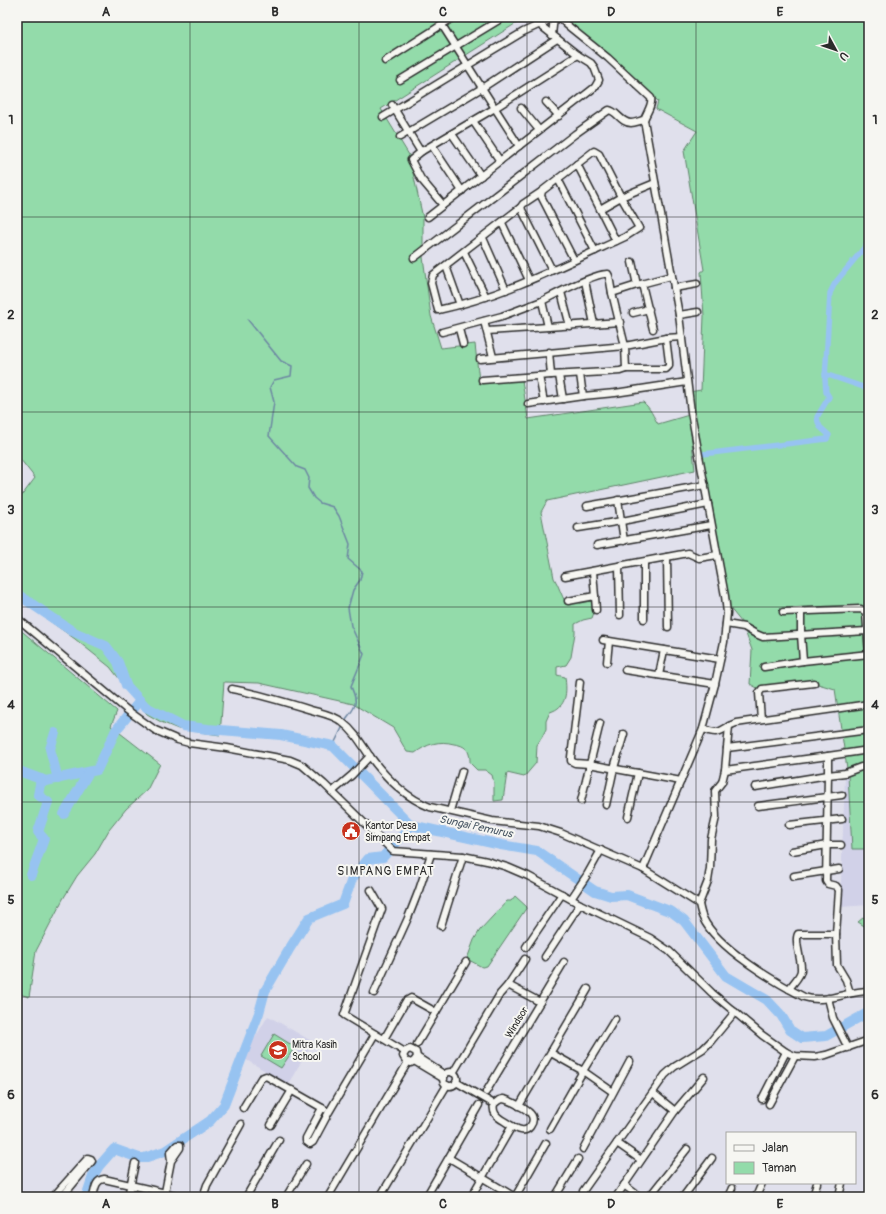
<svg xmlns="http://www.w3.org/2000/svg" width="886" height="1214" font-family="Pangolin,sans-serif">
	<style>
		.built { fill: #d1d1e8 }
		.green { fill: #93dbaa; stroke: #5f836a }
		.lines { fill: none; stroke-linecap: round; stroke-linejoin: round }
		.stream { stroke: #6c86a2; stroke-width: 1.5 }
		.canal { stroke: #97c3f1; stroke-width: 5.5 }
		.river { stroke: #97c3f1; stroke-width: 10 }
		.minor-casing { stroke: #2b2b2b; stroke-width: 9 }
		.minor { stroke: #f6f6f2; stroke-width: 6 }
		.grid { fill: none; stroke: #2b2b2b; stroke-width: 1; stroke-opacity: 0.55 }
		.labels { text-anchor: middle; stroke-width: 4; stroke-linejoin: round; paint-order: stroke }
		.poi-label { font-size: 10px; fill: #2b2b2b; stroke: #f6f6f2; text-anchor: start }
		.street-label { font-size: 10px; fill: #2b2b2b; stroke: #f6f6f2 }
		.water-label { font-size: 11px; font-style: italic; fill: #4b5966; stroke: #f6f6f2 }
		.quarter-label { font-size: 12px; letter-spacing: 1px; fill: #2b2b2b; stroke: #f6f6f2 }
		.neatline { fill: none; stroke: #2b2b2b; stroke-width: 1.5 }
		.grid-label { font-size: 13px; text-anchor: middle; font-weight: bold; fill: #2b2b2b }
	</style>
	<rect width="100%" height="100%" fill="#e0e0ec"/>
	<filter id="ink" filterUnits="userSpaceOnUse"><feTurbulence type="fractalNoise" baseFrequency=".025" numOctaves="2"/><feDisplacementMap in="SourceGraphic" scale="8" xChannelSelector="R" yChannelSelector="G"/><feConvolveMatrix kernelMatrix="1 2 1 2 8 2 1 2 1" color-interpolation-filters="sRGB"/></filter>
	<g filter="url(#ink)">
		<!-- built -->
		<g class="built">
			<polygon points="861,768 869,769 869,905 840,907 845,777"/>
			<polygon points="268,1016 313,1042 288,1084 243,1058"/>
		</g>
		<!-- green -->
		<g class="green">
			<path d="M17 17H526L381 109 409 155 423 218V257L431 316 441 348 475 344 479 381 522 380 528 419 643 402C651 409 653 416 658 424L689 415 695 470 547 501 541 512 554 578C559 586 561 595 566 603L585 600 594 602 595 610 592 618 583 620 575 624V633L571 657 566 665 557 667V675L565 677C567 692 567 707 550 712L546 721V729L542 737 537 745 536 763 524 777 507 773 503 800 494 801V783L492 775 485 770H477L470 763C470 760 470 757 469 754 467 747 461 745 454 744 439 740 427 744 415 753L407 752 393 728 353 704 259 683 224 682 220 735 178 729 161 722 147 714 110 667 75 639 17 598V502L35 478 17 455Z"/>
			<polygon points="563,17 869,17 869,849 852,849 848,775 835,689 811,682 761,690 750,684 752,650 742,623 729,607 689,392 701,390 704,316 701,272 704,270 684,151 697,131 656,109 658,101"/>
			<polygon points="17,627 117,711 111,726 160,764 147,790 126,809 109,830 95,854 77,876 63,899 36,951 29,997 17,993"/>
			<polygon points="515,896 527,907 487,966 482,967 467,959 474,940 480,930 507,901 511,901"/>
			<polygon points="869,913 869,929 858,922"/>
			<polygon points="274,1034 295,1047 281,1068 261,1056"/>
		</g>
		<g class="lines">
			<!-- stream -->
			<g class="stream">
				<path d="M248 320 281 361 292 366 291 376 274 380 270 387 274 402 269 436 297 467 305 470 309 478 308 488 314 498 320 503 333 507 339 516 350 544 348 559 362 571 360 580 353 590 348 608 351 626 364 654 361 662 351 686C352 690 355 695 355 699 357 708 348 715 344 722"/>
				<polyline points="333,746 343,726"/>
			</g>
			<!-- canal -->
			<g class="canal">
				<polyline points="825,374 869,389"/>
				<polyline points="703,454 827,439 829,435 820,427 818,422 817,417 829,397 826,392 825,379 830,293 835,283 869,242"/>
			</g>
			<!-- river -->
			<g class="river">
				<polyline points="17,594 72,631 106,646 118,662 126,685 146,707 183,726 208,729 281,735 333,746 411,825 501,845 537,851 595,891 611,896 627,895 672,912 684,921 726,976 767,1000 781,1015 790,1030 802,1038 826,1036 869,1012"/>
				<polyline points="55,733 50,749 58,779"/>
				<polyline points="17,771 19,771 46,781 97,770 116,730 140,701"/>
				<polyline points="64,814 89,772"/>
				<polyline points="31,875 44,839 38,832 48,802 38,795 41,779"/>
				<path d="M86 1197 93 1176 99 1166 114 1149 139 1158H144L165 1151 210 1121 224 1105 259 1013 265 991 290 948 309 918 343 904 352 879 368 859 383 857C392 846 403 837 411 825"/>
			</g>
			<defs>
				<g id="minor">
					<polyline points="530,17 539,25"/>
					<path d="M559 17 567 25 608 58 651 98C653 105 646 113 644 120L679 315 691 412 725 596 727 613 724 642 715 684 703 729 643 869"/>
					<polyline points="442,25 519,146 590,91 595,87 599,80 594,67 591,63 578,55 540,25"/>
					<polyline points="552,35 554,17"/>
					<polyline points="385,61 454,17"/>
					<polyline points="400,80 504,17"/>
					<polyline points="546,102 559,116"/>
					<polyline points="392,105 419,149 422,151 495,108 578,55"/>
					<polyline points="521,108 539,130"/>
					<polyline points="383,117 488,53 523,32 547,21 552,17"/>
					<polyline points="473,121 500,161"/>
					<polyline points="452,134 481,176"/>
					<polyline points="400,137 482,88 557,39"/>
					<polyline points="432,146 462,191"/>
					<polyline points="422,151 411,160 421,179 443,205"/>
					<polyline points="558,179 595,251"/>
					<polyline points="541,192 523,204 521,207 522,210 552,270"/>
					<path d="M521 207 433 275 431 283 438 310C504 296 564 265 625 237L639 228 621 197 600 209 577 164"/>
					<polyline points="600,209 616,241"/>
					<polyline points="428,217 519,146"/>
					<polyline points="502,223 529,280"/>
					<polyline points="483,238 506,290"/>
					<polyline points="464,252 486,297"/>
					<path d="M414 258 575 134 609 110C617 111 621 123 631 123 635 123 639 121 644 120"/>
					<polyline points="574,260 541,196 542,191 594,151 599,154 621,197 655,183"/>
					<polyline points="632,262 637,285"/>
					<polyline points="446,266 460,305"/>
					<polyline points="585,281 594,324"/>
					<polyline points="642,284 653,329"/>
					<polyline points="674,288 697,284"/>
					<polyline points="561,292 570,326"/>
					<path d="M612 293 609 276 608 274C597 272 554 295 542 301L548 327 620 322"/>
					<polyline points="633,313 649,309"/>
					<polyline points="679,315 698,312"/>
					<polyline points="484,321 493,357"/>
					<polyline points="459,329 463,344"/>
					<polyline points="487,331 548,327"/>
					<polyline points="442,332 502,316 542,301"/>
					<polyline points="549,352 551,375"/>
					<polyline points="480,359 625,346 666,338 682,337"/>
					<polyline points="626,369 625,346 612,293 637,285 671,276"/>
					<polyline points="580,374 583,396"/>
					<polyline points="559,375 563,399"/>
					<polyline points="539,376 544,402"/>
					<polyline points="482,380 551,375 606,372 620,371 626,369 666,369 669,366 669,362 666,338"/>
					<polyline points="528,404 583,396 615,393 687,382"/>
					<polyline points="618,500 624,541"/>
					<polyline points="587,506 705,485"/>
					<polyline points="578,528 622,521 708,504"/>
					<polyline points="597,545 711,525"/>
					<polyline points="667,557 668,627"/>
					<polyline points="644,562 644,619"/>
					<polyline points="619,566 620,615"/>
					<polyline points="593,571 596,610"/>
					<polyline points="565,576 688,553 699,558 717,555"/>
					<polyline points="568,601 595,596"/>
					<polyline points="783,612 861,609 866,612 869,655"/>
					<polyline points="801,612 801,635 803,661"/>
					<polyline points="17,618 127,710 155,730 178,740 189,743 227,748 290,760 302,765 324,784 393,851 463,856 487,861 507,867 528,876 580,904 650,938 669,951 712,993 762,1035 786,1052 795,1056 815,1057 826,1055 869,1040"/>
					<polyline points="726,624 744,627 756,634 763,637 867,631"/>
					<polyline points="603,640 720,659"/>
					<polyline points="607,662 609,641"/>
					<polyline points="764,667 803,661 869,654"/>
					<polyline points="625,670 715,684"/>
					<polyline points="659,675 664,650"/>
					<polyline points="580,682 571,757 571,761 575,763 589,764 681,781"/>
					<path d="M232 689C259 694 285 702 311 710 321 713 334 715 342 722 354 731 361 743 369 755 385 777 404 797 430 807L492 821 539 826 561 833 643 869 699 904C700 909 701 914 703 918 717 948 775 982 804 997 826 1004 847 991 869 991"/>
					<polyline points="761,719 759,693 762,689 814,683"/>
					<path d="M703 729C723 736 719 729 736 723L869 704"/>
					<polyline points="727,748 869,730"/>
					<polyline points="828,756 869,750"/>
					<polyline points="725,770 828,756 828,775 755,787"/>
					<polyline points="332,792 352,775 370,756"/>
					<polyline points="581,801 600,723"/>
					<polyline points="606,805 614,768 624,734"/>
					<polyline points="758,806 842,795"/>
					<polyline points="450,811 462,771"/>
					<polyline points="628,817 638,773"/>
					<polyline points="789,825 842,819"/>
					<polyline points="792,851 827,845 841,845"/>
					<polyline points="794,876 839,869"/>
					<polyline points="371,890 382,909 344,1015 405,1052"/>
					<polyline points="571,899 587,875 601,850"/>
					<polyline points="699,904 708,881 710,868 711,839 716,817 715,791 722,782 725,770 729,726"/>
					<polyline points="441,926 463,856"/>
					<polyline points="526,947 562,894"/>
					<polyline points="545,957 580,904"/>
					<polyline points="508,985 540,1002"/>
					<path d="M789 989C792 984 801 976 801 970 802 960 794 942 798 934H836"/>
					<polyline points="374,993 408,918 419,890 431,854"/>
					<polyline points="850,993 846,980 837,965 836,934 839,890 836,886 828,884 826,881 828,775 845,773 861,767 869,768"/>
					<polyline points="828,998 833,1018 848,1048"/>
					<polyline points="384,1039 406,1001 411,998 436,1012"/>
					<polyline points="417,1044 466,962"/>
					<polyline points="551,1053 583,1071 613,1092"/>
					<polyline points="417,1057 445,1075"/>
					<polyline points="414,1061 417,1057 416,1052 410,1049 406,1051 403,1056 406,1061 411,1063 414,1061 444,1079"/>
					<circle cx="450" cy="1079" r="7"/>
					<polyline points="453,1073 500,994 508,985 525,959"/>
					<polyline points="456,1082 494,1104"/>
					<polyline points="486,1092 564,962"/>
					<path d="M503 1099C509 1100 530 1110 532 1116 535 1123 528 1132 521 1130 515 1129 509 1124 504 1121 497 1117 492 1113 494 1104L499 1100Z"/>
					<polyline points="762,1099 786,1052"/>
					<polyline points="769,1104 795,1056"/>
					<polyline points="519,1106 588,989"/>
					<polyline points="243,1108 261,1078 266,1076 324,1109"/>
					<polyline points="322,1108 306,1138 306,1141 310,1144 313,1142 329,1112 375,1034"/>
					<polyline points="675,1111 704,1077"/>
					<polyline points="271,1125 292,1090"/>
					<polyline points="550,1129 583,1071 615,1019"/>
					<polyline points="617,1143 641,1160"/>
					<polyline points="583,1149 630,1061"/>
					<polyline points="449,1158 515,1197"/>
					<polyline points="624,1185 640,1197"/>
					<polyline points="53,1197 88,1158 91,1159 92,1161 62,1197"/>
					<path d="M93 1197C95 1190 95 1180 104 1179L183 1197"/>
					<polyline points="128,1197 135,1163"/>
					<polyline points="164,1197 171,1161 170,1153 177,1145 180,1145 180,1148 171,1161"/>
					<polyline points="203,1197 207,1185 241,1124"/>
					<polyline points="246,1197 279,1140"/>
					<polyline points="286,1197 306,1164"/>
					<polyline points="328,1197 408,1062"/>
					<polyline points="380,1197 447,1085"/>
					<polyline points="426,1197 479,1105"/>
					<polyline points="471,1197 512,1126"/>
					<polyline points="515,1197 546,1143"/>
					<polyline points="555,1197 578,1159"/>
					<polyline points="583,1197 583,1191 665,1075 674,1067 703,1049 711,1041 735,1012"/>
					<polyline points="616,1197 675,1111 653,1093"/>
					<polyline points="649,1197 687,1149"/>
					<polyline points="683,1197 712,1158"/>
					<polyline points="728,1197 732,1188"/>
					<polyline points="756,1197 762,1183"/>
					<polyline points="813,1197 817,1183"/>
					<polyline points="839,1197 842,1183"/>
				</g>
			</defs>
			<!-- minor casing -->
			<use href="#minor" class="minor-casing"/>
			<!-- minor -->
			<use href="#minor" class="minor"/>
		</g>
	</g>
	<!-- grid -->
	<path class="grid" d="M190 17V1197M359 17V1197M527 17V1197M696 17V1197M17 217H869M17 412H869M17 607H869M17 802H869M17 997H869"/>
	<!-- icons -->
	<defs>
		<symbol id="civic-disc" viewBox="-11 -11 22 22"><circle r="9.5" fill="#c8321e" stroke="#f6f6f2"/><path d="M-.6-6.5H3V-4.5H.6V-3L4-1V1h2V6H-6V1h2V-1L-.6-3ZM-1.2 2.5V6h2.4V2.5Z" fill="#fff"/></symbol>
		<symbol id="school-disc" viewBox="-11 -11 22 22"><circle r="9.5" fill="#c8321e" stroke="#f6f6f2"/><path d="M0-5L7-2L0 1L-7-2ZM-4 1L0 2.5L4 1V4Q0 6-4 4Z" fill="#fff"/></symbol>
	</defs>
	<g fill-rule="evenodd">
		<use href="#civic-disc" x="340" y="820" width="22" height="22"/>
		<use href="#school-disc" x="267" y="1039" width="22" height="22"/>
	</g>
	<g class="labels">
		<!-- poi labels -->
		<g class="poi-label">
			<text x="365" y="829">Kantor Desa<tspan x="365" dy="12">Simpang Empat</tspan></text>
			<text x="292" y="1048">Mitra Kasih<tspan x="292" dy="12">School</tspan></text>
		</g>
		<!-- street labels -->
		<g class="street-label">
			<text transform="translate(516 1022) rotate(-59)" y="4">Windsor</text>
		</g>
		<!-- water labels -->
		<g class="water-label">
			<text transform="translate(476 826) rotate(12)" y="4">Sungai Pemurus</text>
		</g>
		<!-- quarter labels -->
		<g class="quarter-label">
			<text x="386" y="875">SIMPANG EMPAT</text>
		</g>
	</g>
	<!-- margin -->
	<rect width="886" height="1214" fill="none" stroke="#f6f6f2" stroke-width="44"/>
	<!-- legend -->
	<rect x="726" y="1132" width="130" height="52" fill="#f6f6f2" stroke="#a5a5a2"/>
	<rect x="734" y="1145" width="20" height="6" fill="#f6f6f2" stroke="#a5a5a2"/>
	<text x="762" y="1152" font-size="12" fill="#2b2b2b">Jalan</text>
	<rect x="734" y="1162" width="20" height="12" fill="#93dbaa" stroke="#a5a5a2"/>
	<text x="762" y="1172" font-size="12" fill="#2b2b2b">Taman</text>
	<!-- north arrow -->
	<g transform="translate(836 50) rotate(130)" stroke="#f6f6f2" stroke-width="3" paint-order="stroke">
	<path d="M0-3L7 15L0 10L-7 15Z" fill="#2b2b2b"/>
	<text y="-6" font-size="11" font-weight="bold" text-anchor="middle" fill="#2b2b2b">U</text>
	</g>
	<rect x="22" y="22" width="842" height="1170" class="neatline"/>
	<g class="grid-label">
		<text x="106" y="16">A</text>
		<text x="275" y="16">B</text>
		<text x="443" y="16">C</text>
		<text x="611" y="16">D</text>
		<text x="780" y="16">E</text>
		<text x="11" y="124">1</text>
		<text x="875" y="124">1</text>
		<text x="11" y="319">2</text>
		<text x="875" y="319">2</text>
		<text x="11" y="514">3</text>
		<text x="875" y="514">3</text>
		<text x="11" y="709">4</text>
		<text x="875" y="709">4</text>
		<text x="11" y="904">5</text>
		<text x="875" y="904">5</text>
		<text x="11" y="1099">6</text>
		<text x="875" y="1099">6</text>
		<text x="106" y="1208">A</text>
		<text x="275" y="1208">B</text>
		<text x="443" y="1208">C</text>
		<text x="611" y="1208">D</text>
		<text x="780" y="1208">E</text>
	</g>
</svg>
